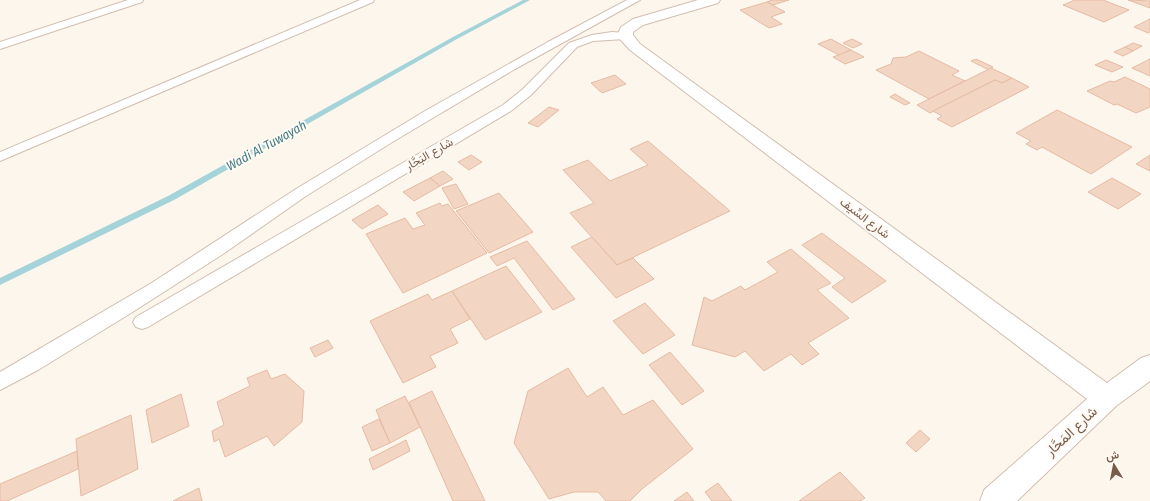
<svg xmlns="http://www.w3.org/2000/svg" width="1150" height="501" font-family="'Fira Sans Condensed',Vazirmatn,sans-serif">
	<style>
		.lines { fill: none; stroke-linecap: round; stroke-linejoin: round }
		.stream { fill: #a5d3da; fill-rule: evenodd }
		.building { fill: #f3d5c3; stroke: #e6bba3 }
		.lane-casing { stroke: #d1beb0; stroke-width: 2 }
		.street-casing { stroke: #d1beb0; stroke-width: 2 }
		.lane { fill: #fff; fill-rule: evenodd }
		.street { fill: #fff; fill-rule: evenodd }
		.labels { text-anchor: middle; stroke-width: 4; stroke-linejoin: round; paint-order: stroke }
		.street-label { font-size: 12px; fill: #7a5c4d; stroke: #fffaf3 }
		.water-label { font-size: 13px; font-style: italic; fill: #437c86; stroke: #fffaf3 }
		.near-street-label { font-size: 14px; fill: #7a5c4d; stroke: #fffaf3 }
	</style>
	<rect width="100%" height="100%" fill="#fdf6ec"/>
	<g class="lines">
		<!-- stream -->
		<polygon class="stream" points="523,0 530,0 457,39 174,200 0,285 0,278 168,196 453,37"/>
	</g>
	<!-- building -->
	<g class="building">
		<polygon points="772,0 789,0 773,5 767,2"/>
		<polygon points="1075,0 1103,0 1129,10 1104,22 1063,5"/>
		<polygon points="1128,0 1150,1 1150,8"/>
		<polygon points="767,2 785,12 771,17 782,24 769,28 740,10"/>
		<polygon points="1150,19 1150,32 1148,33 1134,27"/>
		<polygon points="831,39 851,50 839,55 818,44"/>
		<polygon points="852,39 862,44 853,48 843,43"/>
		<polygon points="1133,43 1142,46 1133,51 1125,47"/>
		<polygon points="1125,47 1133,51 1123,56 1114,52"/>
		<polygon points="851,50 864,57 845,64 833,57"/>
		<polygon points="919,51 959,71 952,75 965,81 929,99 876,70 891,64 893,58 906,57"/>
		<polygon points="976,59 993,67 989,70 971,61"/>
		<polygon points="1150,59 1150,76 1132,68"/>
		<polygon points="1106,60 1123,67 1112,72 1095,65"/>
		<polygon points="991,68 1012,78 1002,83 995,80 930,113 917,105"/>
		<polygon points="615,75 626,84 602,93 591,83"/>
		<polygon points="1125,77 1150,89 1150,107 1136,113 1117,104 1114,105 1087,91 1110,81 1114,82"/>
		<polygon points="1012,78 1029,87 952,127 937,119 942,116 933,111 995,80 1002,83"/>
		<polygon points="895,94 910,103 905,105 890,97"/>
		<polygon points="549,107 559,110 538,127 528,123"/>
		<polygon points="1057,110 1132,147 1091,174 1042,147 1037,150 1026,144 1031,141 1016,133"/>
		<polygon points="648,141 730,211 617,265 570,213 594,203 563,170 588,160 610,181 648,165 630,149"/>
		<polygon points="471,155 482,162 469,170 458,162"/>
		<polygon points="1150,155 1150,171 1136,164"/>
		<polygon points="443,171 453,179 440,186 430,178"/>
		<polygon points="430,178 440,186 414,201 403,192"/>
		<polygon points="1112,178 1141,194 1118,209 1088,192"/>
		<polygon points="456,184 468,204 454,209 442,188"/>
		<polygon points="499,193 533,232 489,253 456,211"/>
		<polygon points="440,203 442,206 448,204 487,253 403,293 366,234 405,218 413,229 425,225 416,213"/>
		<polygon points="378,205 388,214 362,229 352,220"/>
		<polygon points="822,233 886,281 852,303 832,287 845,278 802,245"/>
		<polygon points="592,237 617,265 633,258 654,279 616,298 571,247"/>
		<polygon points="527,241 575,299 553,310 514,258 497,266 490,257"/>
		<polygon points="791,249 831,283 817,290 849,318 808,343 819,354 802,365 791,354 764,371 745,351 735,357 692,345 704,297 712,301 741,286 745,290 778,272 767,262"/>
		<polygon points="506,266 542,312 485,340 452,291"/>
		<polygon points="452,291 470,319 450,329 458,343 430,356 436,367 403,383 370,321 428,294 432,300"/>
		<polygon points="645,303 675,335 643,354 613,321"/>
		<polygon points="328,340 333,348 315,357 310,348"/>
		<polygon points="670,352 704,391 682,405 649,365"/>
		<polygon points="568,368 587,397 603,387 623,415 653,400 693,449 642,489 630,501 606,501 598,492 574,492 549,499 514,443 528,391"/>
		<polygon points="267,370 271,379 285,374 304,391 302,422 274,446 267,436 225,457 219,439 214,442 212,431 224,425 217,402 250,386 247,378"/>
		<polygon points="432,391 485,501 453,501 409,402"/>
		<polygon points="181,394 189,426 152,443 146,410"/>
		<polygon points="405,396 420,427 390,443 376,410"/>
		<polygon points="131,415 138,469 81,496 76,439"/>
		<polygon points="379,419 390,443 372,451 362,427"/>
		<polygon points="920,430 930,439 916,452 906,443"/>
		<polygon points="406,440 410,451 373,470 369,459"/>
		<polygon points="77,451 78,469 7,501 0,501 0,484"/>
		<polygon points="840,472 865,498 860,501 799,501"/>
		<polygon points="718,483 732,501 712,501 705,492"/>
		<polygon points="199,488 202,501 173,501"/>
		<polygon points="687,492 694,501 674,501"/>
	</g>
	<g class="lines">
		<defs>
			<g id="lane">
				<polygon points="128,0 143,0 142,2 0,49 0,42"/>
				<polygon points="360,0 374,0 373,2 0,161 0,152"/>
				<polygon points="627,0 640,0 515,69 394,141 306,196 223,254 131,313 38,370 0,390 0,372 150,284 296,189 425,111 548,42"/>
				<polygon points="612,32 625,33 630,36 625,39 593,41 577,47 531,95 511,111 148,327 142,329 136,327 133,322 136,317 503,105 523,89 569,43 592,35"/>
			</g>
			<polygon id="street" points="698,0 720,0 718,3 643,25 633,32 633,35 640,44 1107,383 1141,358 1150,355 1150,381 1116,406 1017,501 980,501 984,490 1087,399 630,50 617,36 621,27 633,19"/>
		</defs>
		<!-- lane casing -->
		<use href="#lane" class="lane-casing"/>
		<!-- street casing -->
		<use href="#street" class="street-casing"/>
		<!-- lane -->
		<use href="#lane" class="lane"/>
		<!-- street -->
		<use href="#street" class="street"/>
	</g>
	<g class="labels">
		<!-- street labels -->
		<g class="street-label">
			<text transform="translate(429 154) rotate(-30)" y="4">شارع البَحَّار</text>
			<text transform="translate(865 218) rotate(37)" y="4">شارع السِّيف</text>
		</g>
		<!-- water labels -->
		<g class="water-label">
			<text transform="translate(266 145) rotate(-29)" y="5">Wadi Al Tuwayah</text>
		</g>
		<!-- near-street labels -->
		<g class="near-street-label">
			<text transform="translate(1071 431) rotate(-43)" y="5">شارع المَحَّار</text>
		</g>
	</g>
	<!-- north arrow -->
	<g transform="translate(1114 465) rotate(350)" stroke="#fffaf3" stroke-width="3" paint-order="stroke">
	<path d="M0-3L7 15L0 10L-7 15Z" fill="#7a5c4d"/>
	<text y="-6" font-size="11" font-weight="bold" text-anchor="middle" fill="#7a5c4d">ش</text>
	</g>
</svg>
